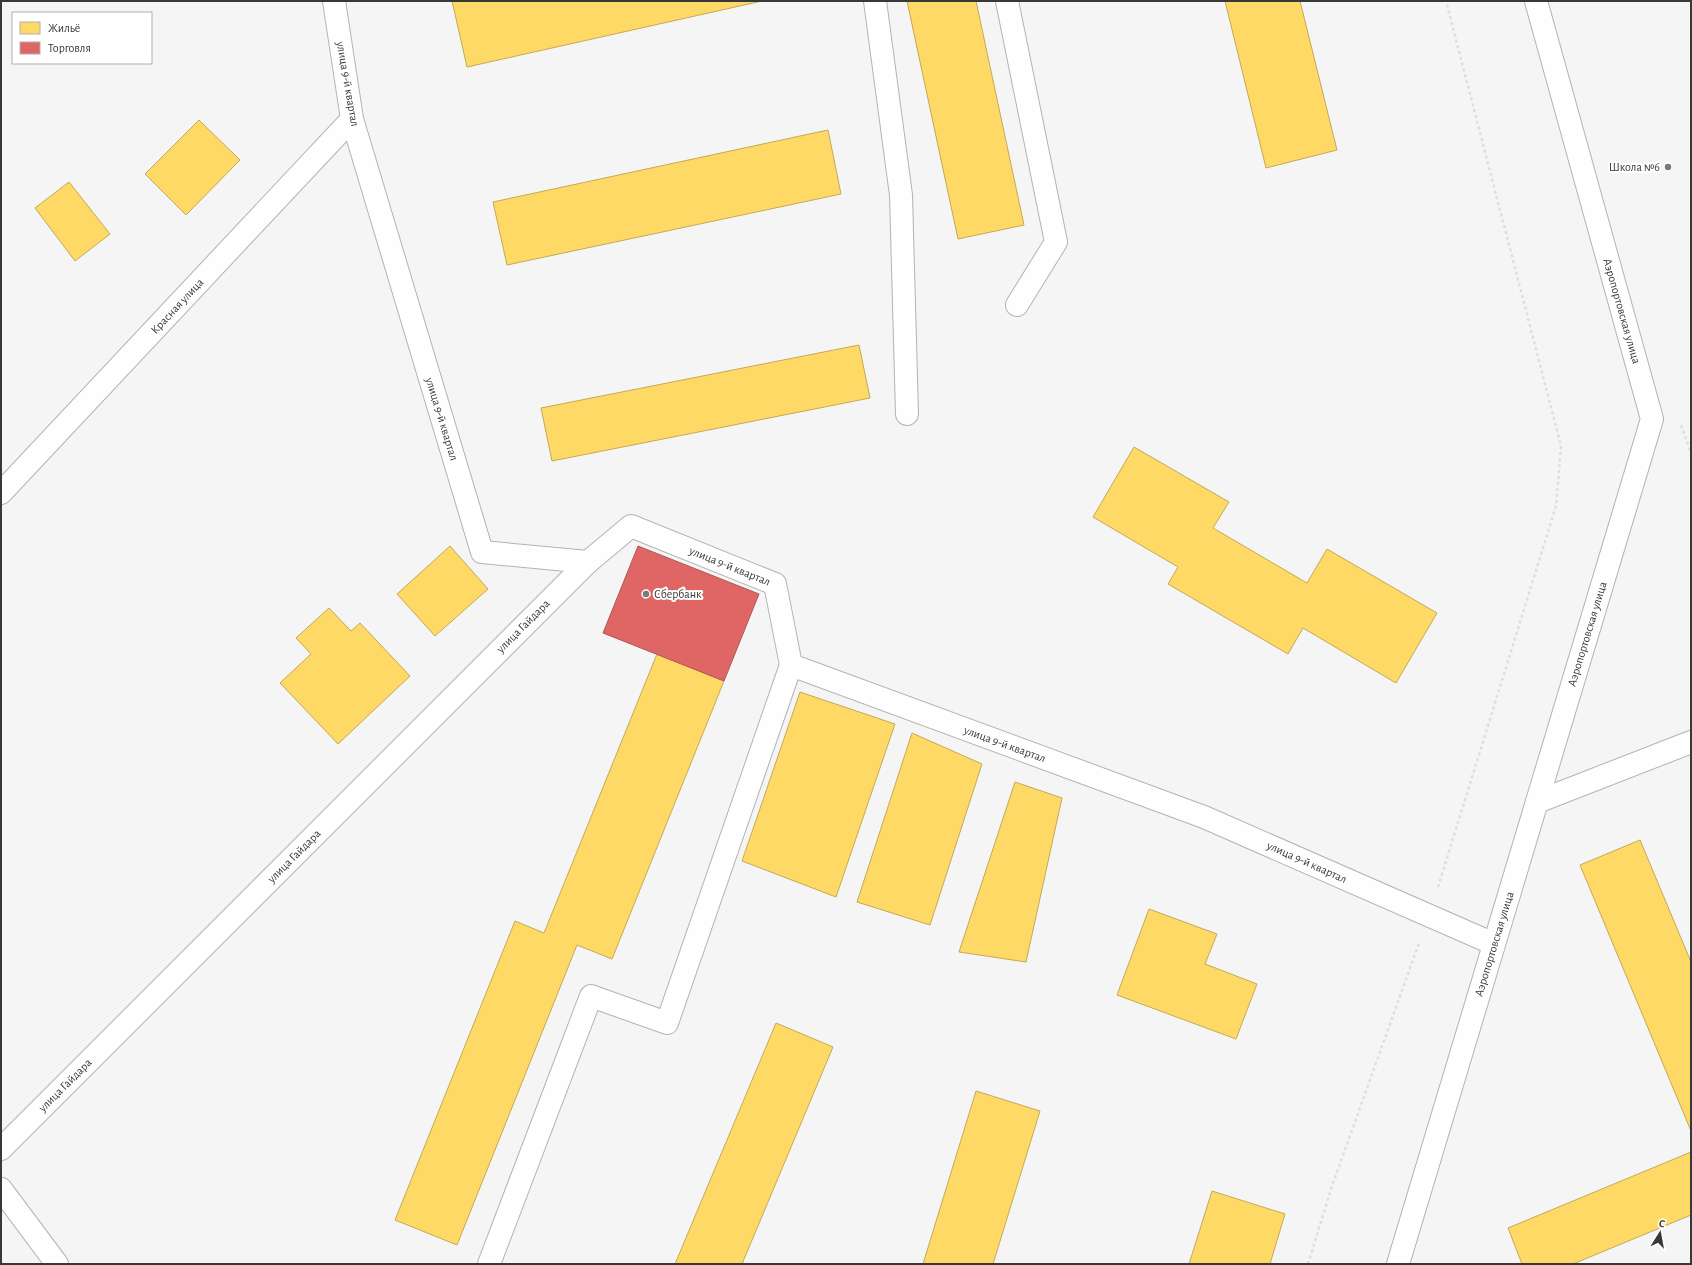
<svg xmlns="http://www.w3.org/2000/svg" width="1692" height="1265" font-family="'Alegreya Sans',sans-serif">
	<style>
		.homes { fill: #ffd966; stroke: #c3a958 }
		.shops { fill: #e06666; stroke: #ad5858 }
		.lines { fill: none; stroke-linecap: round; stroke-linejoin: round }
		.minor-casing { stroke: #b3b3b3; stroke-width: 24 }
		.path { stroke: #dddede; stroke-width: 2.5; stroke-dasharray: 3 3; stroke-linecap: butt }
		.minor { stroke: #fefefe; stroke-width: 22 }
		.poi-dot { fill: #7a7a7a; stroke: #fff; stroke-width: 1.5 }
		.labels { text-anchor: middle; stroke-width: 4; stroke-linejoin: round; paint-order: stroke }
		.street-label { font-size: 12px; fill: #373838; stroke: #fff }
		.poi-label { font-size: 12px; fill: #373838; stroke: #fff; text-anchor: end }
	</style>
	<rect width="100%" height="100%" fill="#f5f5f5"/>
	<!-- homes -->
	<g class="homes">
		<polygon points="452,1 762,1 467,67"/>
		<polygon points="907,1 976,1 1024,225 958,239"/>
		<polygon points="1225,1 1300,1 1337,150 1266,168"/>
		<polygon points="199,120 240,160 186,215 145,174"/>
		<polygon points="828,130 841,194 507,265 493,202"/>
		<polygon points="69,182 110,234 75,261 35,208"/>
		<polygon points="859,345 870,398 552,461 541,408"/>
		<polygon points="1134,447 1229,502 1213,528 1307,583 1327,549 1437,613 1396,683 1303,628 1288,654 1168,584 1178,567 1093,517"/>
		<polygon points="450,546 488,589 435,636 397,594"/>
		<polygon points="329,608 351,631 360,623 410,676 338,744 280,683 311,654 296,638"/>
		<polygon points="657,654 724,681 612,959 577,945 457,1245 395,1220 515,921 544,933"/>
		<polygon points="800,692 895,724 836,897 742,861"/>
		<polygon points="912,733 982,764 930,925 857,902"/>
		<polygon points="1015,782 1062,798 1026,962 959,952"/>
		<polygon points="1640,840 1691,962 1691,1131 1580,865"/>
		<polygon points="1149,909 1217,934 1205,964 1257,984 1236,1039 1117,995"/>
		<polygon points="776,1023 833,1047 742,1264 675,1264"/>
		<polygon points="976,1091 1040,1111 993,1264 923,1264"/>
		<polygon points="1691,1152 1691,1215 1573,1264 1522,1264 1508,1228"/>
		<polygon points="1212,1191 1285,1214 1270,1264 1189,1264"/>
	</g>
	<!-- shops -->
	<polygon class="shops" points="638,546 759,594 724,681 603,633"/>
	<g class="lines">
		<defs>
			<g id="minor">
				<polyline points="334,1 352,119 482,552 588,562 631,526 775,584 791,665 1204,817 1494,944"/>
				<polyline points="875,1 901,195 907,414"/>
				<polyline points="1007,1 1056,242 1017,305"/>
				<polyline points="1,493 352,119"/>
				<polyline points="1537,802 1691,742"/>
				<polyline points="1,1149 588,562"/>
				<polyline points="1,1189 57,1264"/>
				<polyline points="489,1264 591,996 667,1023 791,665"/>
				<polyline points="1398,1264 1652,419 1536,1"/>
			</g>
		</defs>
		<!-- minor casing -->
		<use href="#minor" class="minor-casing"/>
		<!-- path -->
		<g class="path">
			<polyline points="1681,425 1691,453"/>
			<polyline points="1438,887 1556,506 1561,446 1446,1"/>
			<polyline points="1308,1264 1332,1186 1419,943"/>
		</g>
		<!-- minor -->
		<use href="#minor" class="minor"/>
	</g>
	<!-- markers -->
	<g class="poi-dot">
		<circle cx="1668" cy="167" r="4"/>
		<circle cx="646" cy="594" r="4"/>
	</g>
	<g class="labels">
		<!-- street labels -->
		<g class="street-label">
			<text transform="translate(348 84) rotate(80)" y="4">улица 9-й квартал</text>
			<text transform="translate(177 306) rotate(-47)" y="4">Красная улица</text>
			<text transform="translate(1622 311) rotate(74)" y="4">Аэропортовская улица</text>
			<text transform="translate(442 419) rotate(73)" y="4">улица 9-й квартал</text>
			<text transform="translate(730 566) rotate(22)" y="4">улица 9-й квартал</text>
			<text transform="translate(523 626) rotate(-45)" y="4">улица Гайдара</text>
			<text transform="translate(1587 634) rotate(-73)" y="4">Аэропортовская улица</text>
			<text transform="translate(1005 744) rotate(20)" y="4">улица 9-й квартал</text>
			<text transform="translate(294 856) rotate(-45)" y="4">улица Гайдара</text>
			<text transform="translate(1307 862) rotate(24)" y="4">улица 9-й квартал</text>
			<text transform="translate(1494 944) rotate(-73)" y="4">Аэропортовская улица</text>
			<text transform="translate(65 1085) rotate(-45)" y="4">улица Гайдара</text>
		</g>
		<!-- poi labels -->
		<g class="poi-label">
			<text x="1660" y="171">Школа №6</text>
			<text x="654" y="598" text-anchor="start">Сбербанк</text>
		</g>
	</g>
	<!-- border -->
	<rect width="1692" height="1265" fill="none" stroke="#373838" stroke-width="4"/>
	<!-- legend -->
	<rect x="12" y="12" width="140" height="52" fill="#ffffff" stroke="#afafaf"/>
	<rect x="20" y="22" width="20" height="12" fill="#ffd966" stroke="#afafaf"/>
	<text x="48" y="32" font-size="12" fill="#373838">Жильё</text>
	<rect x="20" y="42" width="20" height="12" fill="#e06666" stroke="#afafaf"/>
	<text x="48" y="52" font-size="12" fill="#373838">Торговля</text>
	<!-- north arrow -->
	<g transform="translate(1660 1233) rotate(11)" stroke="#ffffff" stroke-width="3" paint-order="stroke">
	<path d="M0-3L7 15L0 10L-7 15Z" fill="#373838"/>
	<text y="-6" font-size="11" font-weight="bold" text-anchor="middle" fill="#373838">С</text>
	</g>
</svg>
